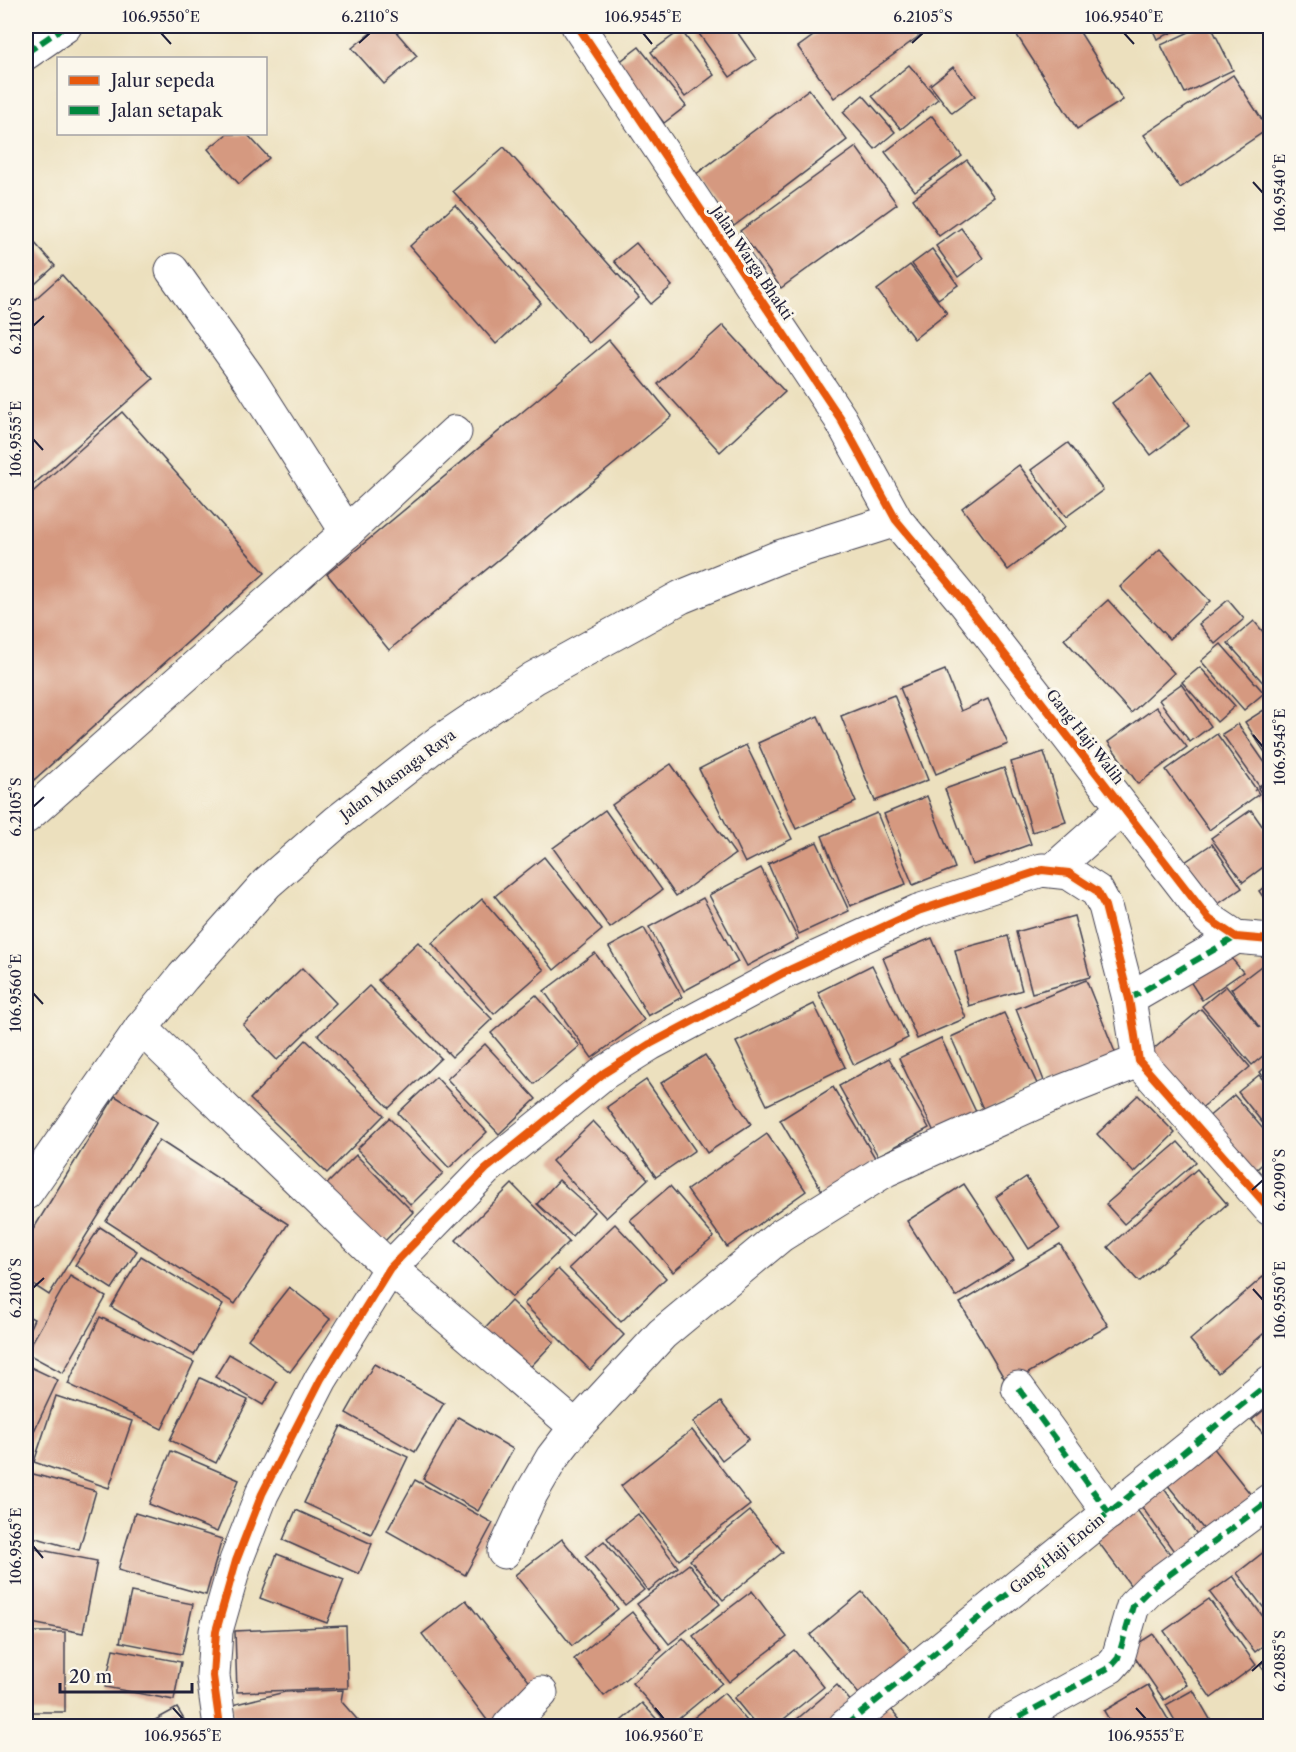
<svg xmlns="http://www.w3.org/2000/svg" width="1296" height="1752" font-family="'Libre Caslon Text',serif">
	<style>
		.building { fill: #d59980 }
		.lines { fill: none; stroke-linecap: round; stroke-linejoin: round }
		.minor-casing { stroke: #403e4f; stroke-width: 35 }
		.minor { stroke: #fff; stroke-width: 33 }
		.quiet { stroke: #00873e; stroke-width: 6; stroke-dasharray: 12 6; stroke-linecap: butt }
		.cycleway-casing { stroke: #fbf7ec; stroke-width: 11 }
		.cycleway { stroke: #e8590c; stroke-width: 8 }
		.ticks { fill: none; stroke: #22223b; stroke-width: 2 }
		.labels { text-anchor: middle; stroke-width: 6; stroke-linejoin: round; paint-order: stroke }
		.street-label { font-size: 15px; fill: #22223b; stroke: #fbf7ec }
		.neatline { fill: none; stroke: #22223b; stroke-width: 2 }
		.ticks-label { font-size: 15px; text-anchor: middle; fill: #22223b }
	</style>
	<rect width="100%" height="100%" fill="#fbf7ec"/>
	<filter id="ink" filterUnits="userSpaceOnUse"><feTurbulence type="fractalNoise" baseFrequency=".0167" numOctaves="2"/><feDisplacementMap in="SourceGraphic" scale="12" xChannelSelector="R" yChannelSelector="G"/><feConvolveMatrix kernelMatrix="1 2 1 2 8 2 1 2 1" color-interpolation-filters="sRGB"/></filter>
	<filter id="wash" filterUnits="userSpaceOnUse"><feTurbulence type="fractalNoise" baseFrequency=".008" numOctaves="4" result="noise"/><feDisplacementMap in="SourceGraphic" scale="24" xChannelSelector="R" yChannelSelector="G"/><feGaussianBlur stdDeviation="1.35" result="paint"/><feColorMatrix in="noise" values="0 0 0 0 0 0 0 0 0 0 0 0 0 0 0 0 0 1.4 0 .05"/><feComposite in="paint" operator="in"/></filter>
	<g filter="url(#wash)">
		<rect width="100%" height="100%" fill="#ece0be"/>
		<g id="blocks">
			<!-- building -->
			<g class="building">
				<polygon points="379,26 391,26 417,56 384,84 352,48"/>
				<polygon points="705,26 733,26 756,59 730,77 697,31"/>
				<polygon points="827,26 933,26 834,98 798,47"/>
				<polygon points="1011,26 1076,26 1123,100 1077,129"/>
				<polygon points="1151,26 1187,26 1157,39"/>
				<polygon points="1202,26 1211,26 1233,70 1185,93 1161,45"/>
				<polygon points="681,30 714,75 685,97 651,52"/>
				<polygon points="639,47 686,106 664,123 618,63"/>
				<polygon points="909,65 938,99 901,129 872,96"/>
				<polygon points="953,67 975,96 952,113 930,85"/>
				<polygon points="1233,75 1268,129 1180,188 1144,135"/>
				<polygon points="809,89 847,140 734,226 695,175"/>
				<polygon points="863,95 895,132 875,149 843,112"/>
				<polygon points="932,116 962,156 915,191 885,152"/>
				<polygon points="227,134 247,134 269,158 239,184 208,149"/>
				<polygon points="504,147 639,298 589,343 453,191"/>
				<polygon points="856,147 897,204 781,288 740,231"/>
				<polygon points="967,160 994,197 939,236 913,199"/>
				<polygon points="455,205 541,303 496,344 410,246"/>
				<polygon points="961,228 983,258 958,277 936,246"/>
				<polygon points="26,233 55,266 26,292"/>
				<polygon points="636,243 672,286 651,304 614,261"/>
				<polygon points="932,249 958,285 938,299 912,264"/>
				<polygon points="910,265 947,313 914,339 877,290"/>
				<polygon points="62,275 153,379 26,491 26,307"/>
				<polygon points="723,325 785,392 720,452 658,384"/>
				<polygon points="609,340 672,416 389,650 327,574"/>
				<polygon points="1151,374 1189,426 1151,455 1112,403"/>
				<polygon points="122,412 265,573 26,787 26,498"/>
				<polygon points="1068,443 1103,490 1066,517 1031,470"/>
				<polygon points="1019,465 1065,527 1008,570 962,508"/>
				<polygon points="1160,549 1210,601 1169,639 1120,587"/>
				<polygon points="1108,600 1174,673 1131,713 1064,639"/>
				<polygon points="1228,600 1244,619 1215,644 1199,624"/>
				<polygon points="1254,621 1270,640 1270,683 1267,687 1228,643"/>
				<polygon points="1221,644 1264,693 1244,710 1201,661"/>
				<polygon points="1200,667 1235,706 1217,722 1182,682"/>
				<polygon points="945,670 961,711 988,699 1008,744 936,774 900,688"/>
				<polygon points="1181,684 1211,726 1190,742 1159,700"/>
				<polygon points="894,695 928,780 875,801 841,716"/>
				<polygon points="1270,706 1270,760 1245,722"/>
				<polygon points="1156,707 1187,747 1138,784 1108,742"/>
				<polygon points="818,716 856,802 796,829 758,743"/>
				<polygon points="1238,724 1270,770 1270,778 1259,786 1222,734"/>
				<polygon points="1217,734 1256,789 1254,791 1256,789 1259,794 1209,830 1166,770"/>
				<polygon points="746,745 792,839 745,863 699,769"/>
				<polygon points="1044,752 1066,822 1032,832 1011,762"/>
				<polygon points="671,764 735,854 676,896 612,805"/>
				<polygon points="1004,768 1031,844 972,865 945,789"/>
				<polygon points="1270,780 1270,806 1258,788"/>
				<polygon points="927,796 955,868 913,885 884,814"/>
				<polygon points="605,810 662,890 610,928 553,848"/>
				<polygon points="1251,810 1270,837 1270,862 1243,882 1211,838"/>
				<polygon points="877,813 906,884 850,906 822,836"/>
				<polygon points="817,842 849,911 799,934 768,864"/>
				<polygon points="1212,844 1242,888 1206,912 1176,868"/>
				<polygon points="544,857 602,930 554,970 495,896"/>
				<polygon points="761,868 798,939 747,966 709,895"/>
				<polygon points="1270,883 1270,907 1259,891"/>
				<polygon points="703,898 738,962 684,991 649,927"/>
				<polygon points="482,899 544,970 494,1014 432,943"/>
				<polygon points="1074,916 1090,977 1032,993 1016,932"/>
				<polygon points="644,928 682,997 648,1016 609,947"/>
				<polygon points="1008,936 1022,990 969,1006 955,950"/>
				<polygon points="932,938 966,1018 917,1039 883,958"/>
				<polygon points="418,942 492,1019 452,1057 378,980"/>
				<polygon points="595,953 644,1020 592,1058 544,991"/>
				<polygon points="1227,953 1243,972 1202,1000 1186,975"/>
				<polygon points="1265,963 1270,971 1270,1050 1252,1065 1202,1006 1226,986 1260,1028 1231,989"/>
				<polygon points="872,965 908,1038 854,1065 818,992"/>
				<polygon points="302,968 336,1003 277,1060 243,1025"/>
				<polygon points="1086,980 1117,1057 1046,1086 1016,1009"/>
				<polygon points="369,986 441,1058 389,1108 318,1035"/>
				<polygon points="536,995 580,1046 534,1084 491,1033"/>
				<polygon points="814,1004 845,1067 767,1105 736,1042"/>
				<polygon points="1201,1009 1250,1067 1192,1116 1143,1058"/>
				<polygon points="1004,1013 1038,1086 984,1111 951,1037"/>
				<polygon points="941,1038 976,1112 934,1132 899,1058"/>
				<polygon points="306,1040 384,1115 327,1173 250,1099"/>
				<polygon points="485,1044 536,1099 499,1134 447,1079"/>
				<polygon points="705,1055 751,1124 707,1153 661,1083"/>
				<polygon points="889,1058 929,1128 878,1156 839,1086"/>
				<polygon points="1270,1063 1270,1086 1260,1072"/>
				<polygon points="1259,1075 1270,1088 1270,1132 1238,1092"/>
				<polygon points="436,1077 487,1132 449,1168 398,1113"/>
				<polygon points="646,1080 695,1150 656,1177 607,1107"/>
				<polygon points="833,1087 877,1161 824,1194 780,1120"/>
				<polygon points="1138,1095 1175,1133 1134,1173 1097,1134"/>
				<polygon points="1234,1095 1270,1137 1270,1157 1246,1179 1199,1125"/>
				<polygon points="115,1096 157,1122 49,1295 26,1280 26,1241"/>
				<polygon points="389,1118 443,1173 411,1205 357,1149"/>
				<polygon points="593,1121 648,1179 606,1218 552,1161"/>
				<polygon points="767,1134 806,1191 727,1247 687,1190"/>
				<polygon points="159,1140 288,1224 235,1304 106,1221"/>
				<polygon points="1178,1142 1196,1162 1124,1224 1106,1204"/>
				<polygon points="356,1155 413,1212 381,1245 323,1188"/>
				<polygon points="1197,1169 1227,1204 1139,1282 1108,1247"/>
				<polygon points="1026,1177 1060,1229 1029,1249 996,1197"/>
				<polygon points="559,1180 594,1212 572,1236 537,1204"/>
				<polygon points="512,1184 569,1242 512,1297 456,1240"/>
				<polygon points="964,1184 1014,1260 956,1297 907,1221"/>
				<polygon points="670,1186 714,1237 673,1272 630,1220"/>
				<polygon points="615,1224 666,1278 621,1322 569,1268"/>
				<polygon points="100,1227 137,1251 112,1289 75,1265"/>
				<polygon points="1060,1244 1108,1326 1008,1385 960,1303"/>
				<polygon points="141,1256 223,1305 194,1355 111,1307"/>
				<polygon points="558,1269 624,1335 590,1370 524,1304"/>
				<polygon points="1270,1271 1270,1328 1218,1373 1190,1340"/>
				<polygon points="70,1276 106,1297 63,1373 26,1353"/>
				<polygon points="289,1287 330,1319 290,1372 248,1339"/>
				<polygon points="511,1301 554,1342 520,1378 476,1338"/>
				<polygon points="26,1315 34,1319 26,1336"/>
				<polygon points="100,1317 194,1362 162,1429 68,1384"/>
				<polygon points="229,1354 277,1382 263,1405 215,1377"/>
				<polygon points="374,1364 444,1403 415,1452 346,1413"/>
				<polygon points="26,1365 58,1380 26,1448"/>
				<polygon points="200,1378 248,1400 216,1463 170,1440"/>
				<polygon points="56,1396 132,1421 109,1488 34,1462"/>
				<polygon points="721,1402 749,1439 722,1460 693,1422"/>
				<polygon points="1270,1405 1270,1442 1252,1420"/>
				<polygon points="458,1417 513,1449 478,1511 423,1479"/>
				<polygon points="341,1426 408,1457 371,1534 304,1503"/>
				<polygon points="692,1430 750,1505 679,1560 621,1486"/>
				<polygon points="1208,1441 1256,1501 1210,1537 1162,1478"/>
				<polygon points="171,1451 239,1480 217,1532 149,1504"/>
				<polygon points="26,1472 96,1491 79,1550 26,1535"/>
				<polygon points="1157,1479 1204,1544 1181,1561 1134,1496"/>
				<polygon points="415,1480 493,1523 465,1575 387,1531"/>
				<polygon points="1131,1502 1177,1563 1136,1593 1091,1532"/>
				<polygon points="296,1510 372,1544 359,1574 283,1540"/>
				<polygon points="750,1511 783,1552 723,1600 690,1560"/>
				<polygon points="135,1513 222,1539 206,1595 118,1570"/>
				<polygon points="638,1514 678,1567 648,1591 607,1538"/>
				<polygon points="562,1539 618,1609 572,1646 515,1575"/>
				<polygon points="604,1541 644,1590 625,1605 585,1556"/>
				<polygon points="26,1547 97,1561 83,1633 26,1622"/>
				<polygon points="1269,1548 1270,1551 1270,1616 1237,1573"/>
				<polygon points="277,1554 344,1580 327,1623 260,1598"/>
				<polygon points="689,1564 720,1604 669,1644 637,1604"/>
				<polygon points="1233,1576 1270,1626 1270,1640 1255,1652 1210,1593"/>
				<polygon points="752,1591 787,1637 729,1682 693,1636"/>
				<polygon points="131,1592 193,1604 182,1654 120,1642"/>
				<polygon points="862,1592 915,1655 863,1699 810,1635"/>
				<polygon points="1209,1599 1256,1665 1211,1698 1164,1631"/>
				<polygon points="466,1600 535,1689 490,1724 422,1634"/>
				<polygon points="632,1612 662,1650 604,1696 574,1659"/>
				<polygon points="346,1626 348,1688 237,1692 235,1631"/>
				<rect x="26" y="1632" width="39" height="80"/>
				<polygon points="1153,1634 1187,1685 1164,1700 1129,1649"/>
				<polygon points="683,1638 722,1683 670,1726 632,1683"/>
				<polygon points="113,1649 181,1662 174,1700 105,1687"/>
				<polygon points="794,1650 824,1687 775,1726 757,1726 734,1698"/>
				<polygon points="1270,1656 1270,1678 1260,1665"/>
				<polygon points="837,1685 858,1710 839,1726 789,1726"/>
				<polygon points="1148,1685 1172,1726 1113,1726 1104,1711"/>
				<polygon points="343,1690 341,1701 363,1726 234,1726 232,1705 285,1692"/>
				<polygon points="1193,1690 1214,1726 1178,1726 1166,1705"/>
				<polygon points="724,1693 751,1726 684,1726"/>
				<polygon points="642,1703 663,1726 615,1726"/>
				<polygon points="887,1704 905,1726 860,1726"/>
				<polygon points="177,1708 188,1726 150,1726 148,1724"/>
			</g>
		</g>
	</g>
	<g filter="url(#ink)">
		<use href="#blocks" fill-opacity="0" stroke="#403e4f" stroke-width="1.5"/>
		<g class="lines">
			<defs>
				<g id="minor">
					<polyline points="578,26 840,418 896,520 965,603 1209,919 1236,937 1270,940"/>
					<polyline points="26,53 65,26"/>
					<polyline points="172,270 248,377 347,532"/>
					<polyline points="26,817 347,532 455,432"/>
					<polyline points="1053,870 1123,808"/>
					<polyline points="1129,999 1236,937"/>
					<polyline points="141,1028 390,1268 576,1427"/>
					<polyline points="26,1193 141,1028 183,977 267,883 338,821 439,742 534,678 681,597 779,557 896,520"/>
					<polyline points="1018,1388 1109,1513"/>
					<polyline points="504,1552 531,1494 552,1458 576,1427 662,1334 780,1236 886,1170 1055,1094 1139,1061"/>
					<polyline points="220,1726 213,1676 216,1631 236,1561 262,1494 321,1379 390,1268 486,1169 604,1073 650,1044 783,973 918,911 1042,870 1069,873 1097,891 1105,906 1129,999 1139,1061 1270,1209"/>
					<polyline points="509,1726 541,1693"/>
					<polyline points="845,1726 1270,1382"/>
					<polyline points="1003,1726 1110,1667 1118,1658 1133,1606 1150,1589 1270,1500"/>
				</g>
			</defs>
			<!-- minor casing -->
			<use href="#minor" class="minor-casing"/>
			<!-- minor -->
			<use href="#minor" class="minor"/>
			<!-- quiet -->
			<g class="quiet">
				<polyline points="26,53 65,26"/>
				<polyline points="1129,999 1236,937"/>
				<polyline points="1018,1388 1109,1513"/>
				<polyline points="845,1726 1270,1382"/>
				<polyline points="1003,1726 1110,1667 1118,1658 1133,1606 1150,1589 1270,1500"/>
			</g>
			<defs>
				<g id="cycleway">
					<polyline points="578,26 840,418 896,520 965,603 1209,919 1236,937 1270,940"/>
					<polyline points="220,1726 213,1676 216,1631 236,1561 262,1494 321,1379 390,1268 486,1169 604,1073 650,1044 783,973 918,911 1042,870 1069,873 1097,891 1105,906 1129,999 1139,1061 1270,1209"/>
				</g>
			</defs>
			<!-- cycleway casing -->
			<use href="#cycleway" class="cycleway-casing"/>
			<!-- cycleway -->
			<use href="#cycleway" class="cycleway"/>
		</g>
	</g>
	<!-- ticks -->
	<path class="ticks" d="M161 33 171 44M643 33 652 44M1124 33 1134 44M359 43 370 33M912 43 923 33M1253 182 1263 193M33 326 44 316M33 439 43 450M1253 735 1263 747M33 807 44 797M33 993 43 1004M1252 1190 1263 1180M33 1288 44 1278M1253 1289 1263 1300M33 1546 43 1558M1252 1671 1263 1661M173 1708 183 1719M655 1708 664 1719M1136 1708 1146 1719"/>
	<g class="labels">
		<!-- street labels -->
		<g class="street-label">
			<text transform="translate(752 263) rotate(56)" y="5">Jalan Warga Bhakti</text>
			<text transform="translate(1085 737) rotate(52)" y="5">Gang Haji Walih</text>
			<text transform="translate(398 775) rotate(-37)" y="5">Jalan Masnaga Raya</text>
			<text transform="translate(1057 1554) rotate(-39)" y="5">Gang Haji Encin</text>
		</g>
	</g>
	<!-- margin -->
	<rect width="1296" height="1752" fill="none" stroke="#fbf7ec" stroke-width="66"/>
	<!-- legend -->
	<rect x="57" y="57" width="210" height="78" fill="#fbf7ec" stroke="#a4a2a5" stroke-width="1.5"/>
	<rect x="69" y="76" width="30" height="9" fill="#e8590c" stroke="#a4a2a5" stroke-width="1.5"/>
	<text x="111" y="87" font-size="18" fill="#22223b">Jalur sepeda</text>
	<rect x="69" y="106" width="30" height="9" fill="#00873e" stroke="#a4a2a5" stroke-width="1.5"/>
	<text x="111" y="117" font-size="18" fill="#22223b">Jalan setapak</text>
	<!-- scale -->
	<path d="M60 1683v9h132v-9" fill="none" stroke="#22223b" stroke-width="3"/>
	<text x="69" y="1683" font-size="18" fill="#22223b" stroke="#fbf7ec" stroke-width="4.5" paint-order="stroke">20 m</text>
	<rect x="33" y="33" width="1230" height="1686" class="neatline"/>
	<g class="ticks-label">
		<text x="161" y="22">106.9550°E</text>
		<text x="370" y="22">6.2110°S</text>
		<text x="643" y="22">106.9545°E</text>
		<text x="923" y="22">6.2105°S</text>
		<text x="1124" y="22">106.9540°E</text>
		<text transform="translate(1280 193) rotate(-90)" y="5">106.9540°E</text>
		<text transform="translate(16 326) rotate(-90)" y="5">6.2110°S</text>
		<text transform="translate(16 439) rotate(-90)" y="5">106.9555°E</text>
		<text transform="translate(1280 747) rotate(-90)" y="5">106.9545°E</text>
		<text transform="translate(16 807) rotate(-90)" y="5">6.2105°S</text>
		<text transform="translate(16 993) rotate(-90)" y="5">106.9560°E</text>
		<text transform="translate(1280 1180) rotate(-90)" y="5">6.2090°S</text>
		<text transform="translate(16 1288) rotate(-90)" y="5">6.2100°S</text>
		<text transform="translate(1280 1300) rotate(-90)" y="5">106.9550°E</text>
		<text transform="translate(16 1546) rotate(-90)" y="5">106.9565°E</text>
		<text transform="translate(1280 1661) rotate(-90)" y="5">6.2085°S</text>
		<text x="183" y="1741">106.9565°E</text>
		<text x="664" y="1741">106.9560°E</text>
		<text x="1146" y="1741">106.9555°E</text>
	</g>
</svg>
